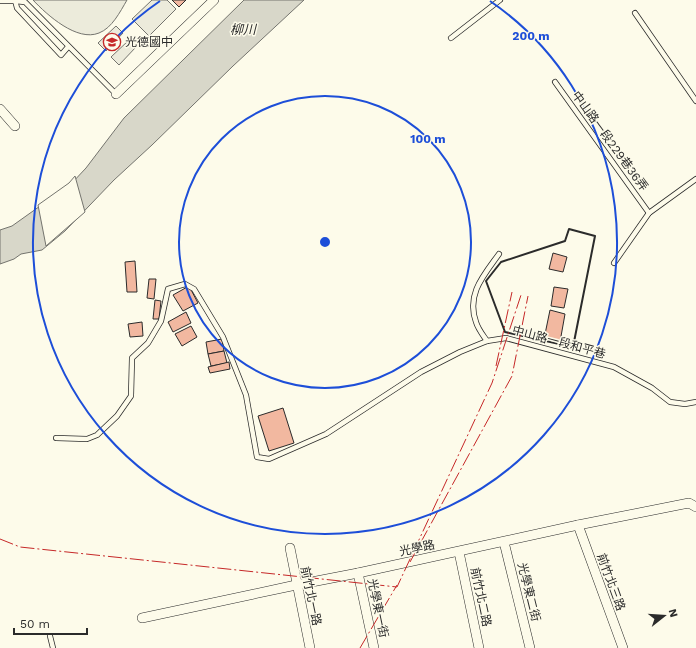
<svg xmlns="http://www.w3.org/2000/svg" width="696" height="648" font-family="'Work Sans','Noto Sans TC',sans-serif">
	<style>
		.green { fill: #ecebdb; stroke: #74746e }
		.water { fill: #d8d7c9; stroke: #74746e }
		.pier { fill: #fdfbea; stroke: #74746e }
		.building { fill: #f2b8a0; stroke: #2b2b2b }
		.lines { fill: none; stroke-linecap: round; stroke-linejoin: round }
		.lane-casing { stroke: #2b2b2b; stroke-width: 6 }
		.street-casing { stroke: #2b2b2b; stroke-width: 10 }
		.lane { stroke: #fdfbea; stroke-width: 4.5 }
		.street { stroke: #fdfbea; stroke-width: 9 }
		.wall { stroke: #2b2b2b; stroke-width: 2 }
		.power { stroke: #c62828; stroke-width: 1; stroke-dasharray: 14 3 2 3; stroke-linecap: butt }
		.ring { fill: none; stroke: #1d4ed8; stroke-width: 2 }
		.labels { text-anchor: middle; stroke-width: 3; stroke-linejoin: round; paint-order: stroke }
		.poi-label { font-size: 12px; fill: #2b2b2b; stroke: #fdfbea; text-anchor: start }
		.street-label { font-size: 12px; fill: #2b2b2b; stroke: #fdfbea }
		.water-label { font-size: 13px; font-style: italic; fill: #2b2b2b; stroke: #fdfbea }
		.centre { fill: #1d4ed8; stroke: #fdfbea; stroke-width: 2 }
		.ring-label { font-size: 12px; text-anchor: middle; font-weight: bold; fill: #1d4ed8; stroke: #fdfbea; stroke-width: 3; stroke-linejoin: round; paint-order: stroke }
	</style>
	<rect width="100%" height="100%" fill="#fdfbea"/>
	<!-- green -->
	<g class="green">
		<path d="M33 0H127C120 12 112 28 99 33 77 42 47 15 33 0Z"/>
		<polygon points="152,0 167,0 176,9 149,36 132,19"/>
		<polygon points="116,26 123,33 106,51 98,43"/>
		<polygon points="129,40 136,47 119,65 111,57"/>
	</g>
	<!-- water -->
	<polygon class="water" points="244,0 304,0 233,66 152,145 114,180 65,231 42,250 21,254 14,259 0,264 0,230 12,226 71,184 86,168 124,118"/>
	<!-- pier -->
	<polygon class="pier" points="75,176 85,212 46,246 38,205 69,183"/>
	<!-- building -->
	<g class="building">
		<polygon points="172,0 186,0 179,7"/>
		<polygon points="553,253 567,257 563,272 549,269"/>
		<polygon points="135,261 137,292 127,292 125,262"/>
		<polygon points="149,279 156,279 154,299 147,298"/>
		<polygon points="189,286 198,303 183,311 173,295"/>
		<polygon points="554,287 568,289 564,308 551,306"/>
		<polygon points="155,300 161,301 159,319 153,319"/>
		<polygon points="550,310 565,314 560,342 544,339"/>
		<polygon points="186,312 191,323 173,332 168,322"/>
		<polygon points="142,322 143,336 130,337 128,324"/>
		<polygon points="191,326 197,337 182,346 175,334"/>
		<polygon points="222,339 224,351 208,354 206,342"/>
		<polygon points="224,351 227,363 211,366 208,354"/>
		<polygon points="229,362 230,369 210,373 208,367"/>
		<polygon points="283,408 294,443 269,451 258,416"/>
	</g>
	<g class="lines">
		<defs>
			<g id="lane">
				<polyline points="15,0 17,8 61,55 68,47"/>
				<polyline points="0,1 15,1 25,2 116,94"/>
				<polyline points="635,13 696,101"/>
				<polyline points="451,38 500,0"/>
				<polyline points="555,82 649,213"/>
				<polyline points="614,263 649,213 696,179"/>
				<path d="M487 341C483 335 478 329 476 322 466 294 484 275 499 254"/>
				<polyline points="56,438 87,439 97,435 117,416 131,396 132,358 148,343 161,321 168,289 185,284 194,289 223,337 246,395 257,457 269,459 326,434 421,372 460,352 487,341 506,338 614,367 652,388 670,402 685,404 696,402"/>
				<polyline points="50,636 53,648"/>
			</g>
			<g id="street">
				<polyline points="116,94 214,0"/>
				<polyline points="0,109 15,126"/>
				<polyline points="578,525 623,648"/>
				<polyline points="504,542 530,648"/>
				<polyline points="290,548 310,648"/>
				<polyline points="459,552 479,648"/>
				<polyline points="358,573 374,648"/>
				<polyline points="142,618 296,585 358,573 578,525 689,503 696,507"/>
			</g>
		</defs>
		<!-- lane casing -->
		<use href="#lane" class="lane-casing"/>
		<!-- street casing -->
		<use href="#street" class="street-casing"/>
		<!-- lane -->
		<use href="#lane" class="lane"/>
		<!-- street -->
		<use href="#street" class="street"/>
		<!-- wall -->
		<polygon class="wall" points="569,229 595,236 573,347 505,332 486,281 501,262 565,241"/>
		<!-- power -->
		<g class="power">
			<polyline points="496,366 512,292"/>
			<polyline points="0,539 20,547 397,587 492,383 521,295"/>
			<polyline points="410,562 512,376 528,296"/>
			<polyline points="360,648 397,585"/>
		</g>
	</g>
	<!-- distance rings -->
	<g class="ring">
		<circle cx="325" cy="242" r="146"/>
		<path d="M490 1A292 292 0 1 1 160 1"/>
	</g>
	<!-- icons -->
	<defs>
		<symbol id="school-ring" viewBox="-11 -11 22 22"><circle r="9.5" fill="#fdfbea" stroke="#c62828" stroke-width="1.5"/><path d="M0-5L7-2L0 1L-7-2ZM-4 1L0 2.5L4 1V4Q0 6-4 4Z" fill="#c62828"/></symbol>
	</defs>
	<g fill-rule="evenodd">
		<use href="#school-ring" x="102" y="32" width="20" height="20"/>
	</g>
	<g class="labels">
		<!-- poi labels -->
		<g class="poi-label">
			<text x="125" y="46">光德國中</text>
		</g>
		<!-- street labels -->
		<g class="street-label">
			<text transform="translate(610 141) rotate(54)" y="4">中山路一段229巷36弄</text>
			<text transform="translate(559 342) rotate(15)" y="4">中山路一段和平巷</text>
			<text transform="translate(417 548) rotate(-12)" y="4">光學路</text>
			<text transform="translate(611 582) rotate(70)" y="4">前竹北三路</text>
			<text transform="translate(529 592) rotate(76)" y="4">光學東二街</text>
			<text transform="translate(311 596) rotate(78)" y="4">前竹北一路</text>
			<text transform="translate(481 597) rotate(78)" y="4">前竹北二路</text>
			<text transform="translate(378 608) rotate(78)" y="4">光學東一街</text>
		</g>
		<!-- water labels -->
		<g class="water-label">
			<text x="243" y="34">柳川</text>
		</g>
	</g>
	<circle cx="325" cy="242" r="6" class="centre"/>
	<g class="ring-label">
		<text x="531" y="40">200 m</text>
		<text x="428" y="143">100 m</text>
	</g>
	<!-- north arrow -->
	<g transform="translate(664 616) rotate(73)" stroke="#fdfbea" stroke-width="3" paint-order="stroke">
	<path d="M0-3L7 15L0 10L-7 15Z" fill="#2b2b2b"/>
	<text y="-6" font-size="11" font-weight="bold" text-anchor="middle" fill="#2b2b2b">N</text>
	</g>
	<!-- scale -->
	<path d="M14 628v6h73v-6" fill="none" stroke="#2b2b2b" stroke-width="2"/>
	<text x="20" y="628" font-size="12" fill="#2b2b2b" stroke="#fdfbea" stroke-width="3" paint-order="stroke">50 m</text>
</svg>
